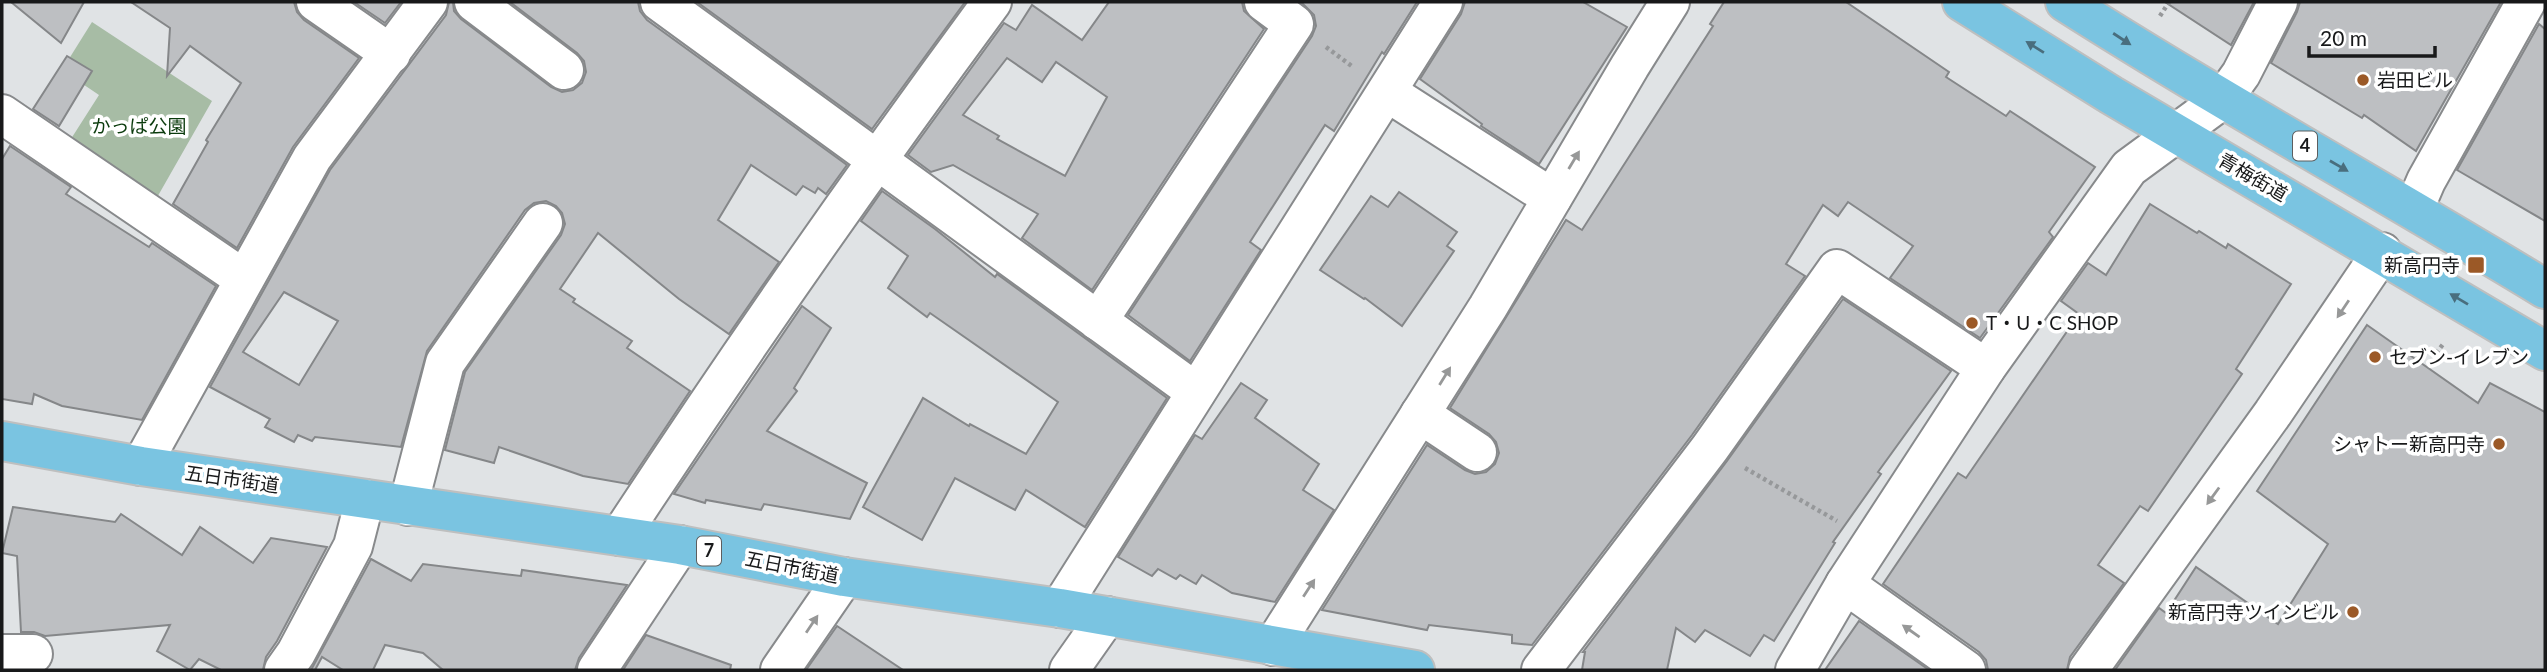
<svg xmlns="http://www.w3.org/2000/svg" width="2547" height="672" font-family="Lato,'Noto Sans JP',sans-serif">
	<style>
		.green { fill: #a7bca5 }
		.building { fill: #bdbfc2; stroke: #858789; stroke-width: 2; fill-rule: evenodd }
		.lines { fill: none; stroke-linecap: round; stroke-linejoin: round }
		.minor-casing { stroke: #888a8c; stroke-width: 42 }
		.major-casing { stroke: #bebfbf; stroke-width: 42 }
		.path { stroke: #96989a; stroke-width: 4.5; stroke-dasharray: 3.5 3.5; stroke-linecap: butt }
		.minor { stroke: #fff; stroke-width: 38 }
		.major { stroke: #7ac4e1; stroke-width: 38 }
		.oneway { fill: #496e7e }
		.oneway2 { fill: #979898 }
		.poi-dot { fill: #9b5927; stroke: #fff; stroke-width: 2.5 }
		.labels { text-anchor: middle; stroke-width: 7; stroke-linejoin: round; paint-order: stroke }
		.shield { fill: #fff; stroke: #5d5e5f; stroke-width: 2 }
		.shield-label { font-size: 18px; font-weight: bold; fill: #18191a }
		.poi-label { font-size: 19px; fill: #18191a; stroke: #fff; text-anchor: start }
		.park-label { font-size: 19px; fill: #0b3b0d; stroke: #fff }
		.street-label { font-size: 19px; fill: #18191a; stroke: #fff }
	</style>
	<rect width="100%" height="100%" fill="#e0e3e5"/>
	<!-- green -->
	<polygon class="green" points="92,22 212,101 155,201 69,142 99,95 62,70"/>
	<!-- building -->
	<g class="building">
		<polygon points="11,2 84,2 61,43"/>
		<polygon points="131,2 294,2 297,12 304,20 359,58 293,147 237,248 173,204 208,142 206,140 241,83 190,46 167,76 170,28"/>
		<polygon points="354,2 401,2 385,23"/>
		<path d="M449 2H453L454 11 461 19 551 87 562 92 573 90 582 83 586 72 584 61 577 53 510 2H638L640 11 647 20 847 165 826 194 818 188 815 193 803 186 796 195 751 165 718 220 779 262 729 334 679 299 598 233 560 289 575 299 573 302 632 341 627 348 690 391 628 484 583 476 499 447 494 463 445 450 465 372 561 235 565 224 562 213 556 206 546 201 534 203 525 210 427 351 401 447 315 437 312 441 298 435 294 442 265 427 270 419 210 387 330 170 446 15ZM284 292 338 321 299 385 243 352Z"/>
		<polygon points="697,2 965,2 872,129"/>
		<path d="M1109 2H1242L1244 11 1264 29 1092 290 1022 238 1038 214 953 165 931 172 908 155 1004 23 1016 30 1032 5 1082 40ZM1007 58 1042 82 1056 62 1107 97 1065 176 997 139 999 136 963 115Z"/>
		<polygon points="1301,2 1417,2 1384,54 1382,52 1334,131 1325,125 1250,242 1261,250 1190,361 1128,315 1312,36 1316,26 1314,15"/>
		<polygon points="1465,2 1583,2 1627,27 1539,164 1481,126 1482,124 1420,79 1461,14"/>
		<polygon points="1724,2 1846,2 1949,72 1946,77 2006,116 2010,111 2095,167 2049,232 2053,237 1980,338 1890,278 1913,246 1848,202 1838,216 1823,205 1786,264 1805,276 1692,435 1532,645 1512,643 1512,635 1429,625 1427,630 1322,610 1427,445 1465,470 1475,474 1486,472 1495,464 1499,453 1496,442 1489,434 1450,408 1566,220 1582,230 1713,26 1710,24"/>
		<polygon points="2165,2 2254,2 2231,45"/>
		<polygon points="2300,2 2501,2 2416,151 2364,115 2362,118 2271,63 2297,12"/>
		<polygon points="2539,24 2545,29 2545,221 2457,170"/>
		<polygon points="67,56 92,71 59,126 33,109"/>
		<polygon points="10,146 71,187 66,194 149,247 152,243 216,286 142,420 62,406 34,394 32,404 2,399 2,159"/>
		<polygon points="882,191 935,229 995,277 997,274 1167,398 1085,527 1026,490 1015,510 955,478 922,540 863,507 923,398 969,426 970,424 1026,454 1058,402 930,313 927,317 888,288 908,256 861,221"/>
		<polygon points="1399,192 1457,232 1447,246 1454,251 1402,326 1365,298 1364,299 1320,270 1371,196 1388,207"/>
		<polygon points="2150,204 2197,233 2199,231 2226,248 2228,244 2291,284 2236,369 2242,374 2148,511 2140,506 2098,565 2124,583 2070,657 2067,670 1988,670 1986,660 1979,652 1883,584 1958,473 1966,478 2079,314 2061,301 2088,263 2106,275"/>
		<polygon points="1843,299 1951,371 1878,472 1881,474 1833,542 1835,543 1774,641 1764,635 1750,656 1705,630 1695,642 1676,628 1667,670 1582,670 1585,652 1583,652 1727,461"/>
		<polygon points="802,306 831,328 794,388 797,391 767,431 867,483 850,519 764,504 761,510 706,500 705,503 674,494"/>
		<polygon points="2367,325 2478,403 2490,383 2545,412 2545,670 2115,670 2159,608 2166,613 2196,567 2278,624 2328,544 2257,491"/>
		<polygon points="1241,383 1267,400 1255,418 1319,464 1303,490 1334,510 1275,602 1232,593 1202,575 1196,584 1180,575 1176,579 1158,569 1152,576 1118,557 1195,435 1202,439"/>
		<polygon points="13,507 115,522 121,514 182,555 200,527 253,563 271,538 327,547 277,641 266,657 263,670 221,670 199,659 190,670 157,651 170,625 45,636 34,632 21,632 17,556 2,553"/>
		<polygon points="371,559 411,581 423,564 521,576 522,570 627,585 579,658 575,670 443,670 423,653 385,645 373,670 343,670 322,657 315,670 311,670"/>
		<polygon points="1859,621 1929,670 1825,670"/>
		<polygon points="837,626 903,670 806,670"/>
		<polygon points="646,635 731,665 730,670 623,670"/>
	</g>
	<g class="lines">
		<defs>
			<g id="minor">
				<polyline points="316,2 391,54"/>
				<polyline points="474,2 564,70"/>
				<polyline points="660,2 1196,392"/>
				<polyline points="1387,92 1552,198"/>
				<polyline points="2,114 244,279"/>
				<polyline points="2414,209 2426,181 2526,2"/>
				<polyline points="1098,321 1294,24 1264,2"/>
				<polyline points="1420,414 1477,452"/>
				<polyline points="141,466 312,158 428,2"/>
				<polyline points="408,506 445,363 543,223"/>
				<path d="M620 536C739 354 863 177 992 2"/>
				<polyline points="1845,584 1966,670"/>
				<polyline points="1060,608 1443,2"/>
				<polyline points="1273,646 1488,307 1630,66 1670,2"/>
				<polyline points="2,654 33,654"/>
				<polyline points="284,670 296,653 353,546 365,499"/>
				<polyline points="597,670 680,545"/>
				<polyline points="780,670 844,577"/>
				<polyline points="1069,670 1107,616"/>
				<polyline points="1541,670 1710,448 1837,269 1986,368"/>
				<polyline points="1795,670 1845,584 1986,368 2129,168 2223,99 2241,74 2278,2"/>
				<polyline points="2088,670 2273,413 2382,252"/>
			</g>
			<g id="major">
				<polyline points="1962,2 2111,95 2545,351"/>
				<path d="M2065 2C2222 102 2386 192 2545 289"/>
				<polyline points="2,441 141,466 680,545 844,577 1060,608 1415,670"/>
			</g>
		</defs>
		<!-- minor casing -->
		<use href="#minor" class="minor-casing"/>
		<!-- major casing -->
		<use href="#major" class="major-casing"/>
		<!-- path -->
		<g class="path">
			<polyline points="2160,16 2169,2"/>
			<polyline points="1326,47 1353,67"/>
			<polyline points="2436,353 2444,343"/>
			<polyline points="1745,468 1837,521"/>
		</g>
		<!-- minor -->
		<use href="#minor" class="minor"/>
		<!-- major -->
		<use href="#major" class="major"/>
	</g>
	<!-- one-way arrows -->
	<defs><path id="oneway-solid" d="M-6-.8H1V-3.2L6.5 0L1 3.2V.8H-6Z" transform="scale(1.75)"/></defs>
	<g class="oneway">
		<use href="#oneway-solid" transform="translate(2122 39) rotate(33)"/>
		<use href="#oneway-solid" transform="translate(2035 47) rotate(-148)"/>
		<use href="#oneway-solid" transform="translate(2339 166) rotate(30)"/>
		<use href="#oneway-solid" transform="translate(2459 299) rotate(-149)"/>
	</g>
	<g class="oneway2">
		<use href="#oneway-solid" transform="translate(1574 160) rotate(-59)"/>
		<use href="#oneway-solid" transform="translate(2343 309) rotate(124)"/>
		<use href="#oneway-solid" transform="translate(1445 376) rotate(-58)"/>
		<use href="#oneway-solid" transform="translate(2213 496) rotate(126)"/>
		<use href="#oneway-solid" transform="translate(1309 588) rotate(-57)"/>
		<use href="#oneway-solid" transform="translate(812 624) rotate(-56)"/>
		<use href="#oneway-solid" transform="translate(1911 631) rotate(-145)"/>
	</g>
	<!-- markers -->
	<g class="poi-dot">
		<circle cx="2363" cy="80" r="7"/>
		<rect x="2467" y="256" width="18" height="18" rx="3.5"/>
		<circle cx="1972" cy="323" r="7"/>
		<circle cx="2375" cy="357" r="7"/>
		<circle cx="2499" cy="444" r="7"/>
		<circle cx="2353" cy="612" r="7"/>
	</g>
	<g class="labels">
		<!-- shield labels -->
		<g class="shield">
			<rect x="2293" y="131.5" width="24" height="29" rx="5"/>
			<rect x="697" y="536.5" width="24" height="29" rx="5"/>
		</g>
		<g class="shield-label">
			<text x="2305" y="152">4</text>
			<text x="709" y="557">7</text>
		</g>
		<!-- poi labels -->
		<g class="poi-label">
			<text x="2377" y="87">岩田ビル</text>
			<text x="2460" y="272" text-anchor="end">新高円寺</text>
			<text x="1986" y="330">T・U・C SHOP</text>
			<text x="2389" y="364">セブン-イレブン</text>
			<text x="2485" y="451" text-anchor="end">シャトー新高円寺</text>
			<text x="2339" y="619" text-anchor="end">新高円寺ツインビル</text>
		</g>
		<!-- park labels -->
		<g class="park-label">
			<text x="139" y="133">かっぱ公園</text>
		</g>
		<!-- street labels -->
		<g class="street-label">
			<text transform="translate(2253 177) rotate(30)" y="7">青梅街道</text>
			<text transform="translate(232 479) rotate(8)" y="7">五日市街道</text>
			<text transform="translate(792 567) rotate(11)" y="7">五日市街道</text>
		</g>
	</g>
	<!-- border -->
	<rect width="2547" height="672" fill="none" stroke="#18191a" stroke-width="7"/>
	<!-- scale -->
	<path d="M2309 46v10h126v-10" fill="none" stroke="#18191a" stroke-width="3.5"/>
	<text x="2320" y="46" font-size="21" fill="#18191a" stroke="#ffffff" stroke-width="5" paint-order="stroke">20 m</text>
</svg>
